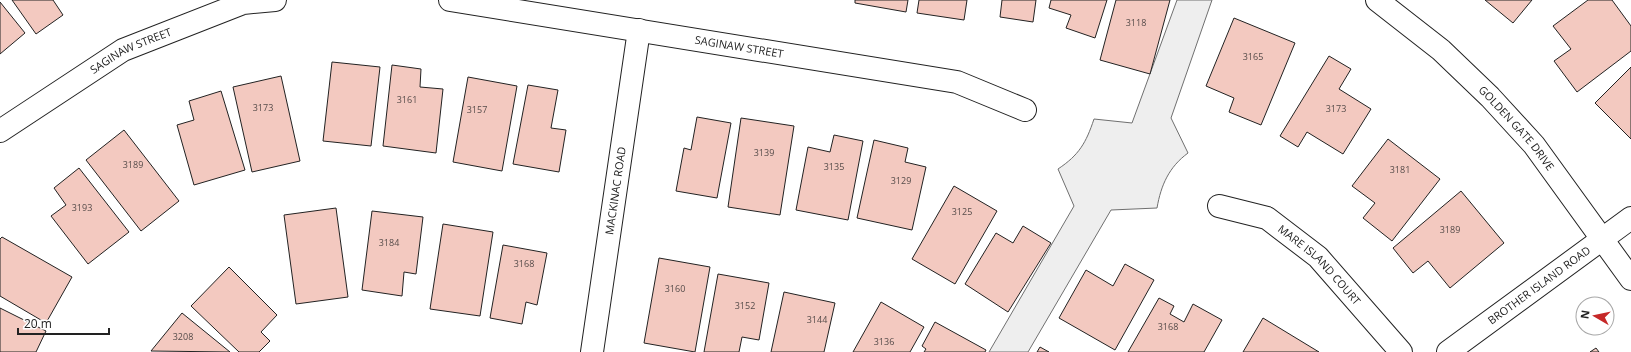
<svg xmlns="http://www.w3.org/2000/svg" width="1631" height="352" font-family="'Open Sans',sans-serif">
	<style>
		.green { fill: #eee; stroke: #6f6f6f }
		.building { fill: #f3c9c0; stroke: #222 }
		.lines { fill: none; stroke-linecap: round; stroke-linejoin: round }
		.minor-casing { stroke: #222; stroke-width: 24 }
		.tertiary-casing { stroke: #222; stroke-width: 24 }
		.minor { stroke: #fff; stroke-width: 22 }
		.tertiary { stroke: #fff; stroke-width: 22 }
		.labels { text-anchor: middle; stroke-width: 3; stroke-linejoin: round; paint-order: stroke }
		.number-label { font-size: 9px; fill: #564c4a }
		.street-label { font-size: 11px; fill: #222; stroke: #fff }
	</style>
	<rect width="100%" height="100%" fill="#fff"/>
	<!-- green -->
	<path class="green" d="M1177 0H1212L1171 118 1188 153C1169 167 1161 185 1157 208L1111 210 1028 352H989L1074 206 1058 169C1079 155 1086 143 1094 119L1132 123Z"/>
	<!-- building -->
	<g class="building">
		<polygon points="12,0 53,0 63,15 36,34"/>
		<polygon points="855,0 908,0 906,12 855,3"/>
		<polygon points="919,0 967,0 964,20 917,13"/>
		<polygon points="1002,0 1036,0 1033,22 1000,17"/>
		<polygon points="1051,0 1107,0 1095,38 1066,28 1071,15 1049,8"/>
		<polygon points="1116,0 1170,0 1150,74 1100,60"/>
		<polygon points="1485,0 1532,0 1513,23"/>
		<polygon points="1588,0 1612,0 1631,26 1631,51 1577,92 1554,61 1571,49 1553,26"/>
		<polygon points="0,2 25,33 0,54"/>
		<polygon points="1234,18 1295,43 1261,125 1229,112 1234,98 1206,86"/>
		<polygon points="1329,56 1351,69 1339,89 1371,109 1343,154 1307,132 1298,147 1280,136"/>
		<polygon points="332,62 380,67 371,146 323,141"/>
		<polygon points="392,65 421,69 420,87 443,89 436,153 383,146"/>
		<polygon points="1631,67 1631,139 1595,103"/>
		<polygon points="281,76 300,161 252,172 233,87"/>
		<polygon points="468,77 517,86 502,171 453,162"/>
		<polygon points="528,85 558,90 551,128 566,130 559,172 513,164"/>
		<polygon points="221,91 245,170 194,185 177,125 194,120 189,101"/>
		<polygon points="697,117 731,123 717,198 676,191 684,148 691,150"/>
		<polygon points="741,118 794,126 780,215 728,207"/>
		<polygon points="124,130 179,201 141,231 86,160"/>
		<polygon points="834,135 863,141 848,220 796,210 808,147 830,152"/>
		<polygon points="1388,139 1440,179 1392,241 1363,218 1375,203 1352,186"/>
		<polygon points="874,140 908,148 905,162 926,167 912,230 857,218"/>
		<polygon points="79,168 129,232 88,264 51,216 66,205 54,188"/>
		<polygon points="954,186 997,211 955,284 912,259"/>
		<polygon points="1461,191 1504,243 1450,288 1428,261 1413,273 1393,248"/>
		<polygon points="336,208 348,297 296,304 284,215"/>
		<polygon points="372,211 423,217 416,274 404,272 402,296 362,290"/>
		<polygon points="443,224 493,232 480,316 430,309"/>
		<polygon points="1023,226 1051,243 1008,312 965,284 996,233 1013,243"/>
		<polygon points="2,237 72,277 46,323 0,296 0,239"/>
		<polygon points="503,245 547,253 537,305 526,302 522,324 490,318"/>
		<polygon points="659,258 710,267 695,352 644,343"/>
		<polygon points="1125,264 1154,280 1115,350 1059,318 1086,270 1113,286"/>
		<polygon points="229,267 277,315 261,332 270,341 259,352 239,352 191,306"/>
		<polygon points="718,274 769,283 759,340 742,337 739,352 704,352"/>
		<polygon points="784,292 835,303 824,352 771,352"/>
		<polygon points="1159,298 1174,306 1170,314 1184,322 1193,304 1222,320 1204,352 1128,352"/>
		<polygon points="881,302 924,327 910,352 853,352"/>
		<polygon points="0,308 46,331 36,352 0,352"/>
		<polygon points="182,313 230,352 151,351"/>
		<polygon points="1263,318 1319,352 1243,352"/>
		<polygon points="935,322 986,350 985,352 924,352 926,349 922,346"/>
		<polygon points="1040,347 1049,352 1037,352"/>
		<polygon points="1596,348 1599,352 1590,352"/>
	</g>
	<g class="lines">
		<defs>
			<g id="minor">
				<path id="s1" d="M450 0 957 82 1025 110"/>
				<path id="s2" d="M0 131 123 50 243 3 275 0"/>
				<path id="s3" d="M1219 206 1267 218 1318 257 1401 352"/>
				<path id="s4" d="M592 352 639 30"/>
				<path id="s5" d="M1448 352 1631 218"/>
			</g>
			<g id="tertiary">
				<path id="s6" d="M1377 0 1441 50 1490 97 1534 145 1631 279"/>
			</g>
		</defs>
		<!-- minor casing -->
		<use href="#minor" class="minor-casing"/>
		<!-- tertiary casing -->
		<use href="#tertiary" class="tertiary-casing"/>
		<!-- minor -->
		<use href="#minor" class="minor"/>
		<!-- tertiary -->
		<use href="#tertiary" class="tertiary"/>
	</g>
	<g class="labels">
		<!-- number labels -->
		<g class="number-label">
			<text x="1136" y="26">3118</text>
			<text x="1253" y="60">3165</text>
			<text x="407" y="103">3161</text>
			<text x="263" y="111">3173</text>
			<text x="1336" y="112">3173</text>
			<text x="477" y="113">3157</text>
			<text x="764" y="156">3139</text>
			<text x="133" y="168">3189</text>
			<text x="834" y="170">3135</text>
			<text x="1400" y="173">3181</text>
			<text x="901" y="184">3129</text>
			<text x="82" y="211">3193</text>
			<text x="962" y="215">3125</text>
			<text x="1450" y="233">3189</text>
			<text x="389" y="246">3184</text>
			<text x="524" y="267">3168</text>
			<text x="675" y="292">3160</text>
			<text x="745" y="309">3152</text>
			<text x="817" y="323">3144</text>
			<text x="1168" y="330">3168</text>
			<text x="183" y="340">3208</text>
			<text x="884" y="345">3136</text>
		</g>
		<!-- street labels -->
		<g class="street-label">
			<text dy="4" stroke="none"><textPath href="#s1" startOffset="293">SAGINAW STREET</textPath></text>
			<text dy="4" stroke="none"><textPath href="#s2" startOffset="154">SAGINAW STREET</textPath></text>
			<text dy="4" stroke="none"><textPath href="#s6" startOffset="190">GOLDEN GATE DRIVE</textPath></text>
			<text dy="4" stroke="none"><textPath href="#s4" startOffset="163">MACKINAC ROAD</textPath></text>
			<text dy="4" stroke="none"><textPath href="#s3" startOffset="120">MARE ISLAND COURT</textPath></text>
			<text dy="4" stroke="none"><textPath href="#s5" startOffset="113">BROTHER ISLAND ROAD</textPath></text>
		</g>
	</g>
	<!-- north arrow -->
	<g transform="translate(1595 316) rotate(279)"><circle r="19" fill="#ffffff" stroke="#a7a7a7"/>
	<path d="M0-3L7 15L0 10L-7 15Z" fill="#c62828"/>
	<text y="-6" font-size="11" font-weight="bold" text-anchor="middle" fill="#222222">N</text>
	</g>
	<!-- scale -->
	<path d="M18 328v6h91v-6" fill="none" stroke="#222222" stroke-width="2"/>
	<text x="24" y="328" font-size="12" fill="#222222" stroke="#ffffff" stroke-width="3" paint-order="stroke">20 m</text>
</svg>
